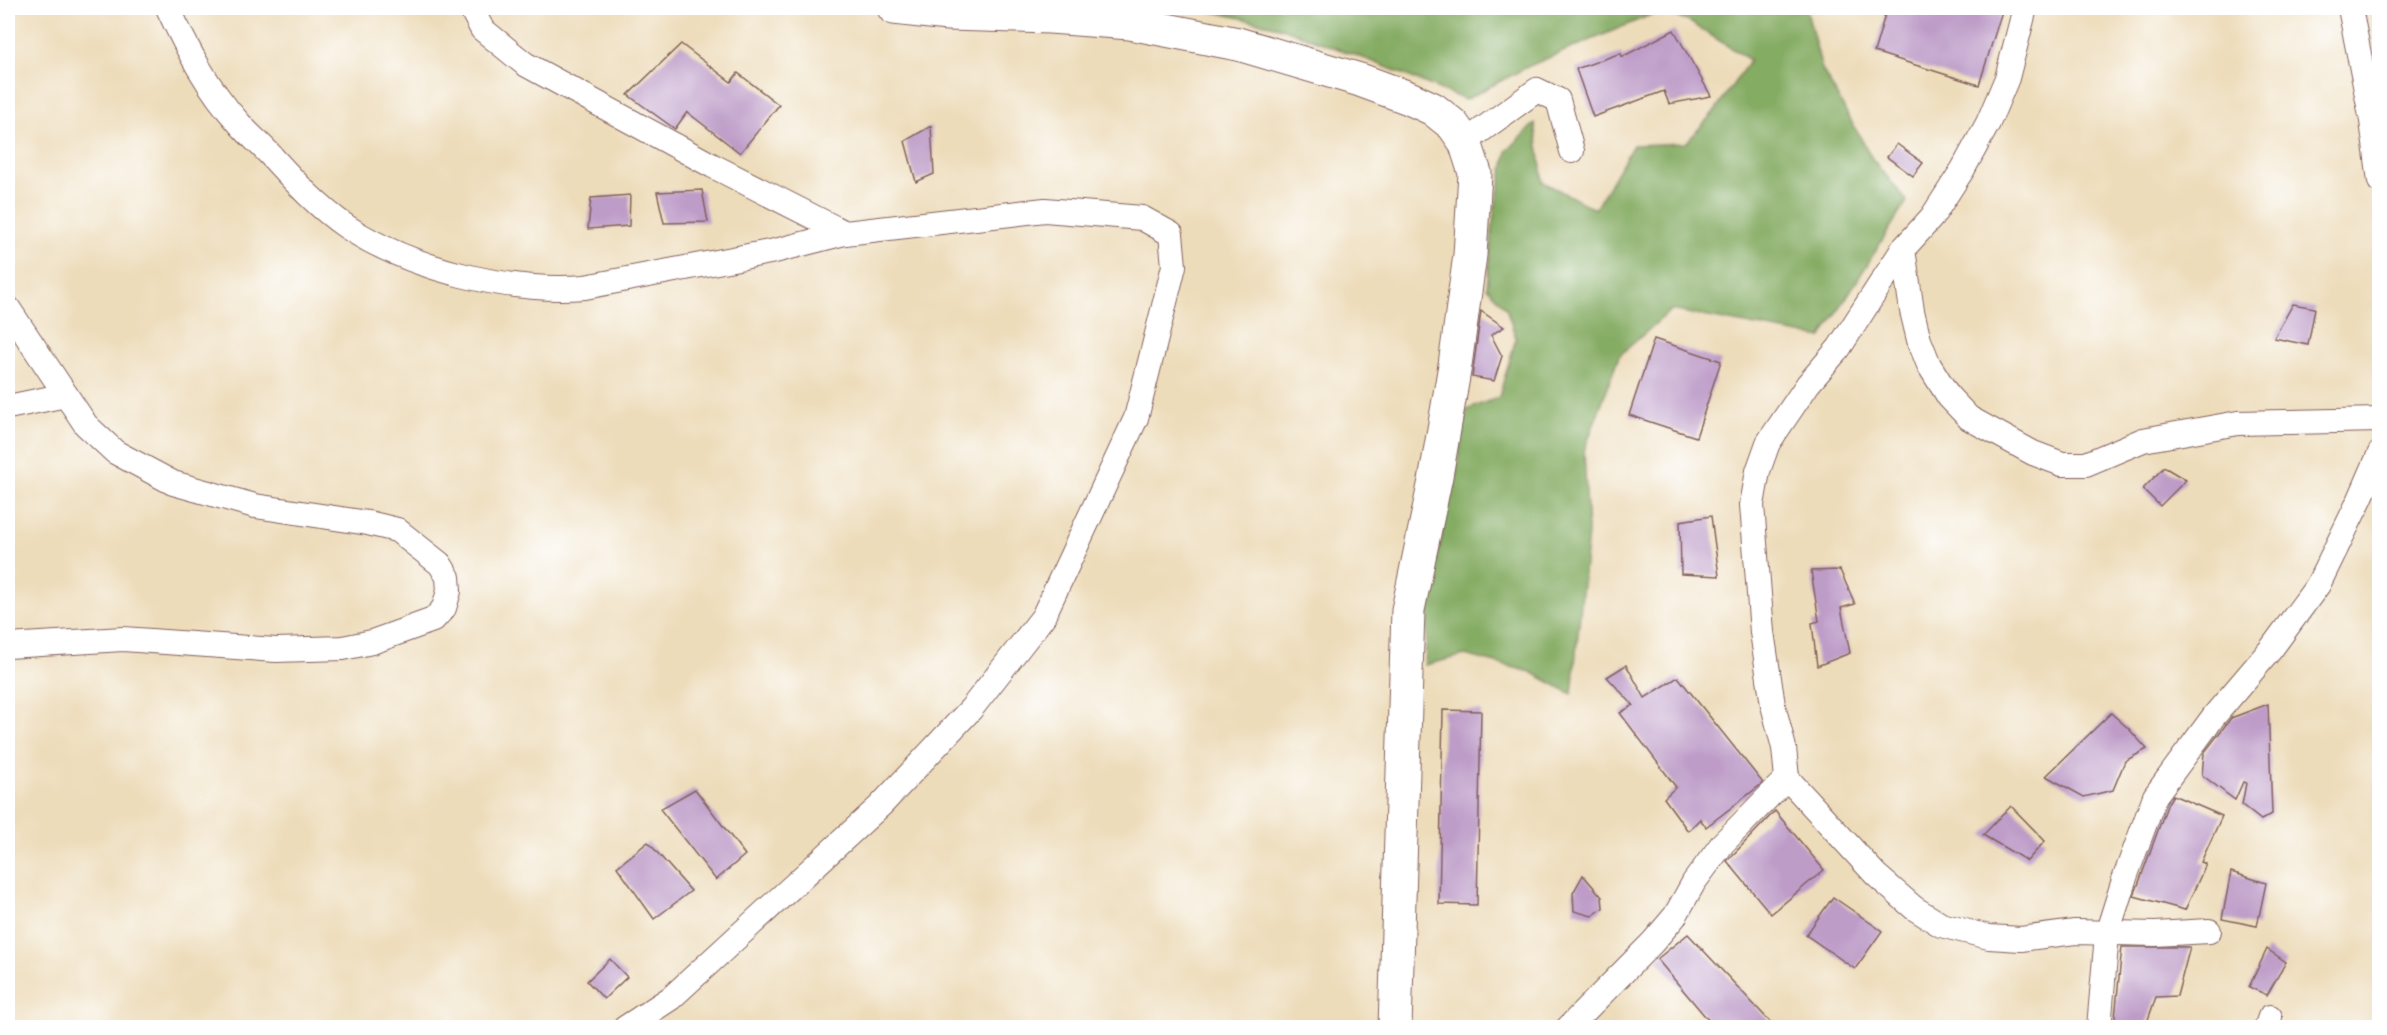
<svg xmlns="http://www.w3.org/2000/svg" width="2387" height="1035" font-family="'Old Standard TT',serif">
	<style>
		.forest { fill: #85ac63; stroke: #686647; stroke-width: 1.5 }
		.building { fill: #bd9cc8 }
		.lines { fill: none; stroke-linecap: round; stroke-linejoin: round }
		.street-casing { stroke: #83615d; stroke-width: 26 }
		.secondary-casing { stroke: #83615d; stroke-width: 35 }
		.street { stroke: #fff; stroke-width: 24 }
		.secondary { stroke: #fff; stroke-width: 33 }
	</style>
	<rect width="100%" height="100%" fill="#fff"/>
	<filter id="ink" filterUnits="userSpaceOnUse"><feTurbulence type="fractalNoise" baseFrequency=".0167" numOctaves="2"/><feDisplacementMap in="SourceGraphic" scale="12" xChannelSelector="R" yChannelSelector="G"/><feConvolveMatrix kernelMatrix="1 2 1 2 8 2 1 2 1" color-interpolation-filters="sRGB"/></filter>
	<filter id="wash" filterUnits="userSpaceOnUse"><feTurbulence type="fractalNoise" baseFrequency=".008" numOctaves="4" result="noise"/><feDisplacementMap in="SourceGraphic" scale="24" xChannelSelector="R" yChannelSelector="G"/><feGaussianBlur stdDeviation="1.35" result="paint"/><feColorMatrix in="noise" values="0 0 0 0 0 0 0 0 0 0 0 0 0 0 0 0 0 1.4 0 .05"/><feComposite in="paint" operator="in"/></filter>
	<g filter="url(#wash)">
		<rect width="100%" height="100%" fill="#eddcba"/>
		<!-- forest -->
		<polygon class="forest" points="1198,8 1806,8 1822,69 1873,160 1907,201 1821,338 1671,310 1619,356 1584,451 1588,533 1572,694 1531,672 1465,655 1425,665 1429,594 1456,471 1466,410 1499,397 1516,338 1506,308 1487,287 1494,212 1507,151 1535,123 1543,182 1595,209 1633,145 1686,143 1714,112 1750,60 1690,22 1660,11 1529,66 1465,100 1374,62 1279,27"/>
		<g id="blocks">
			<!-- building -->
			<g class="building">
				<polygon points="1887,8 2003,8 1979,85 1874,52"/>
				<polygon points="1674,30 1711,96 1669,104 1664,91 1593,117 1576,69 1621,53 1622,57"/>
				<polygon points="681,44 731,82 738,73 779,105 740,153 687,112 675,129 628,95"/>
				<polygon points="931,126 934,174 916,182 905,141"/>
				<polygon points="1897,144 1923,163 1913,176 1887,157"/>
				<polygon points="702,190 708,222 664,223 657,192"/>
				<polygon points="630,195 629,226 588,229 591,198"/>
				<polygon points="2293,304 2315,308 2308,345 2274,338"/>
				<polygon points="1481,311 1504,327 1491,335 1502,356 1494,381 1472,377"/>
				<polygon points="1654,339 1721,361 1696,437 1629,415"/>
				<polygon points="2164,467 2186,480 2160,506 2143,489"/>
				<polygon points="1711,516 1719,576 1681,574 1680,521"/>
				<polygon points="1840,570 1855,604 1841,608 1850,653 1817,666 1812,623 1819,621 1811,571"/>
				<polygon points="1626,665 1645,698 1678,677 1763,783 1706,827 1700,819 1688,831 1664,798 1676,787 1620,713 1633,705 1607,677"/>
				<polygon points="2268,704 2272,814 2261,820 2242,805 2246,783 2243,782 2235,800 2202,775 2204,753 2231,718"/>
				<polygon points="1443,710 1481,711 1477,905 1439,904"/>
				<polygon points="2111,713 2129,729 2147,749 2125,761 2113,790 2084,797 2046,776"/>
				<polygon points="695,789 745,855 716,880 660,809"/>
				<polygon points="2173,795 2222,816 2201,862 2206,864 2185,910 2134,896 2168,803"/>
				<polygon points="2011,806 2045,841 2027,861 1983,835"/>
				<polygon points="1775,811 1824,870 1771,914 1727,861"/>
				<polygon points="648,842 691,891 654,919 617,867"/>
				<polygon points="2231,872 2266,883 2257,926 2222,919"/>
				<polygon points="1583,875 1602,897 1603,908 1592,916 1574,911 1573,893"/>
				<polygon points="1833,897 1882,931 1855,969 1806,935"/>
				<polygon points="1688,934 1776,1028 1715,1028 1657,959"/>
				<polygon points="2122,947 2190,947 2177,996 2156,997 2145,1028 2114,1028"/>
				<polygon points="2267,949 2286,962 2267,995 2249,987"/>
				<polygon points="610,959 627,977 604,999 587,981"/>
			</g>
		</g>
	</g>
	<g filter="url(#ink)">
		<use href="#blocks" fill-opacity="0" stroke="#83615d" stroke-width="1.5"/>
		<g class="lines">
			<defs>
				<g id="street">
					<path d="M168 8C187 49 208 89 239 123 250 136 263 146 274 159 296 183 319 208 347 227 411 269 509 293 585 287L775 251 845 233 1045 210 1142 218 1171 234 1174 266 1136 418 1043 617 971 709 881 805 671 998 625 1028"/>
					<polyline points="471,8 482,29 525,64 713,166 845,233"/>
					<polyline points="2350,8 2372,121 2380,181"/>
					<polyline points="1465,142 1537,90 1558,100 1572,151"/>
					<polyline points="1903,249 1912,311 1919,340 1929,365 1949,397 1969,418 2033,453 2062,464 2086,464 2143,440 2238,423 2380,420"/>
					<polyline points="8,308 86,425 115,452 173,483 255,506 368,523 397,530 440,564 448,577 449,591 444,608 433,620 372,642 343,648 276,650 123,639 8,646"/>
					<polyline points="8,407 66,395"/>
					<polyline points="1787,778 1876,875 1914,908 1941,925 1989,937 2021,939 2075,932 2155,934 2209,931"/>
					<polyline points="1568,1028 1653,942 1675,916 1694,882 1723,843 1787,778 1784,748 1773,705 1762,632 1752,505 1758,471 1768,443 1808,384 1839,348 1903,249 1932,217 1963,169 1988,123 2007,78 2025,8"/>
					<polyline points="2099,1028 2107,934 2124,880 2155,796 2214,716 2271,649 2318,585 2360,499 2380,453"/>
					<polyline points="2266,1028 2270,1017"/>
				</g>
				<polyline id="secondary" points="894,8 948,14 1050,17 1130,23 1238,44 1360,80 1409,98 1433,109 1453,125 1465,142 1475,173 1470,255 1455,365 1436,476 1408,610 1395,1028"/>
			</defs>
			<!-- street casing -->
			<use href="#street" class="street-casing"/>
			<!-- secondary casing -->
			<use href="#secondary" class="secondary-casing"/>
			<!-- street -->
			<use href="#street" class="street"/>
			<!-- secondary -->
			<use href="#secondary" class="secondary"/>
		</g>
	</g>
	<!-- margin -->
	<rect width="2387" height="1035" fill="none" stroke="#fff" stroke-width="30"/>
</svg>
